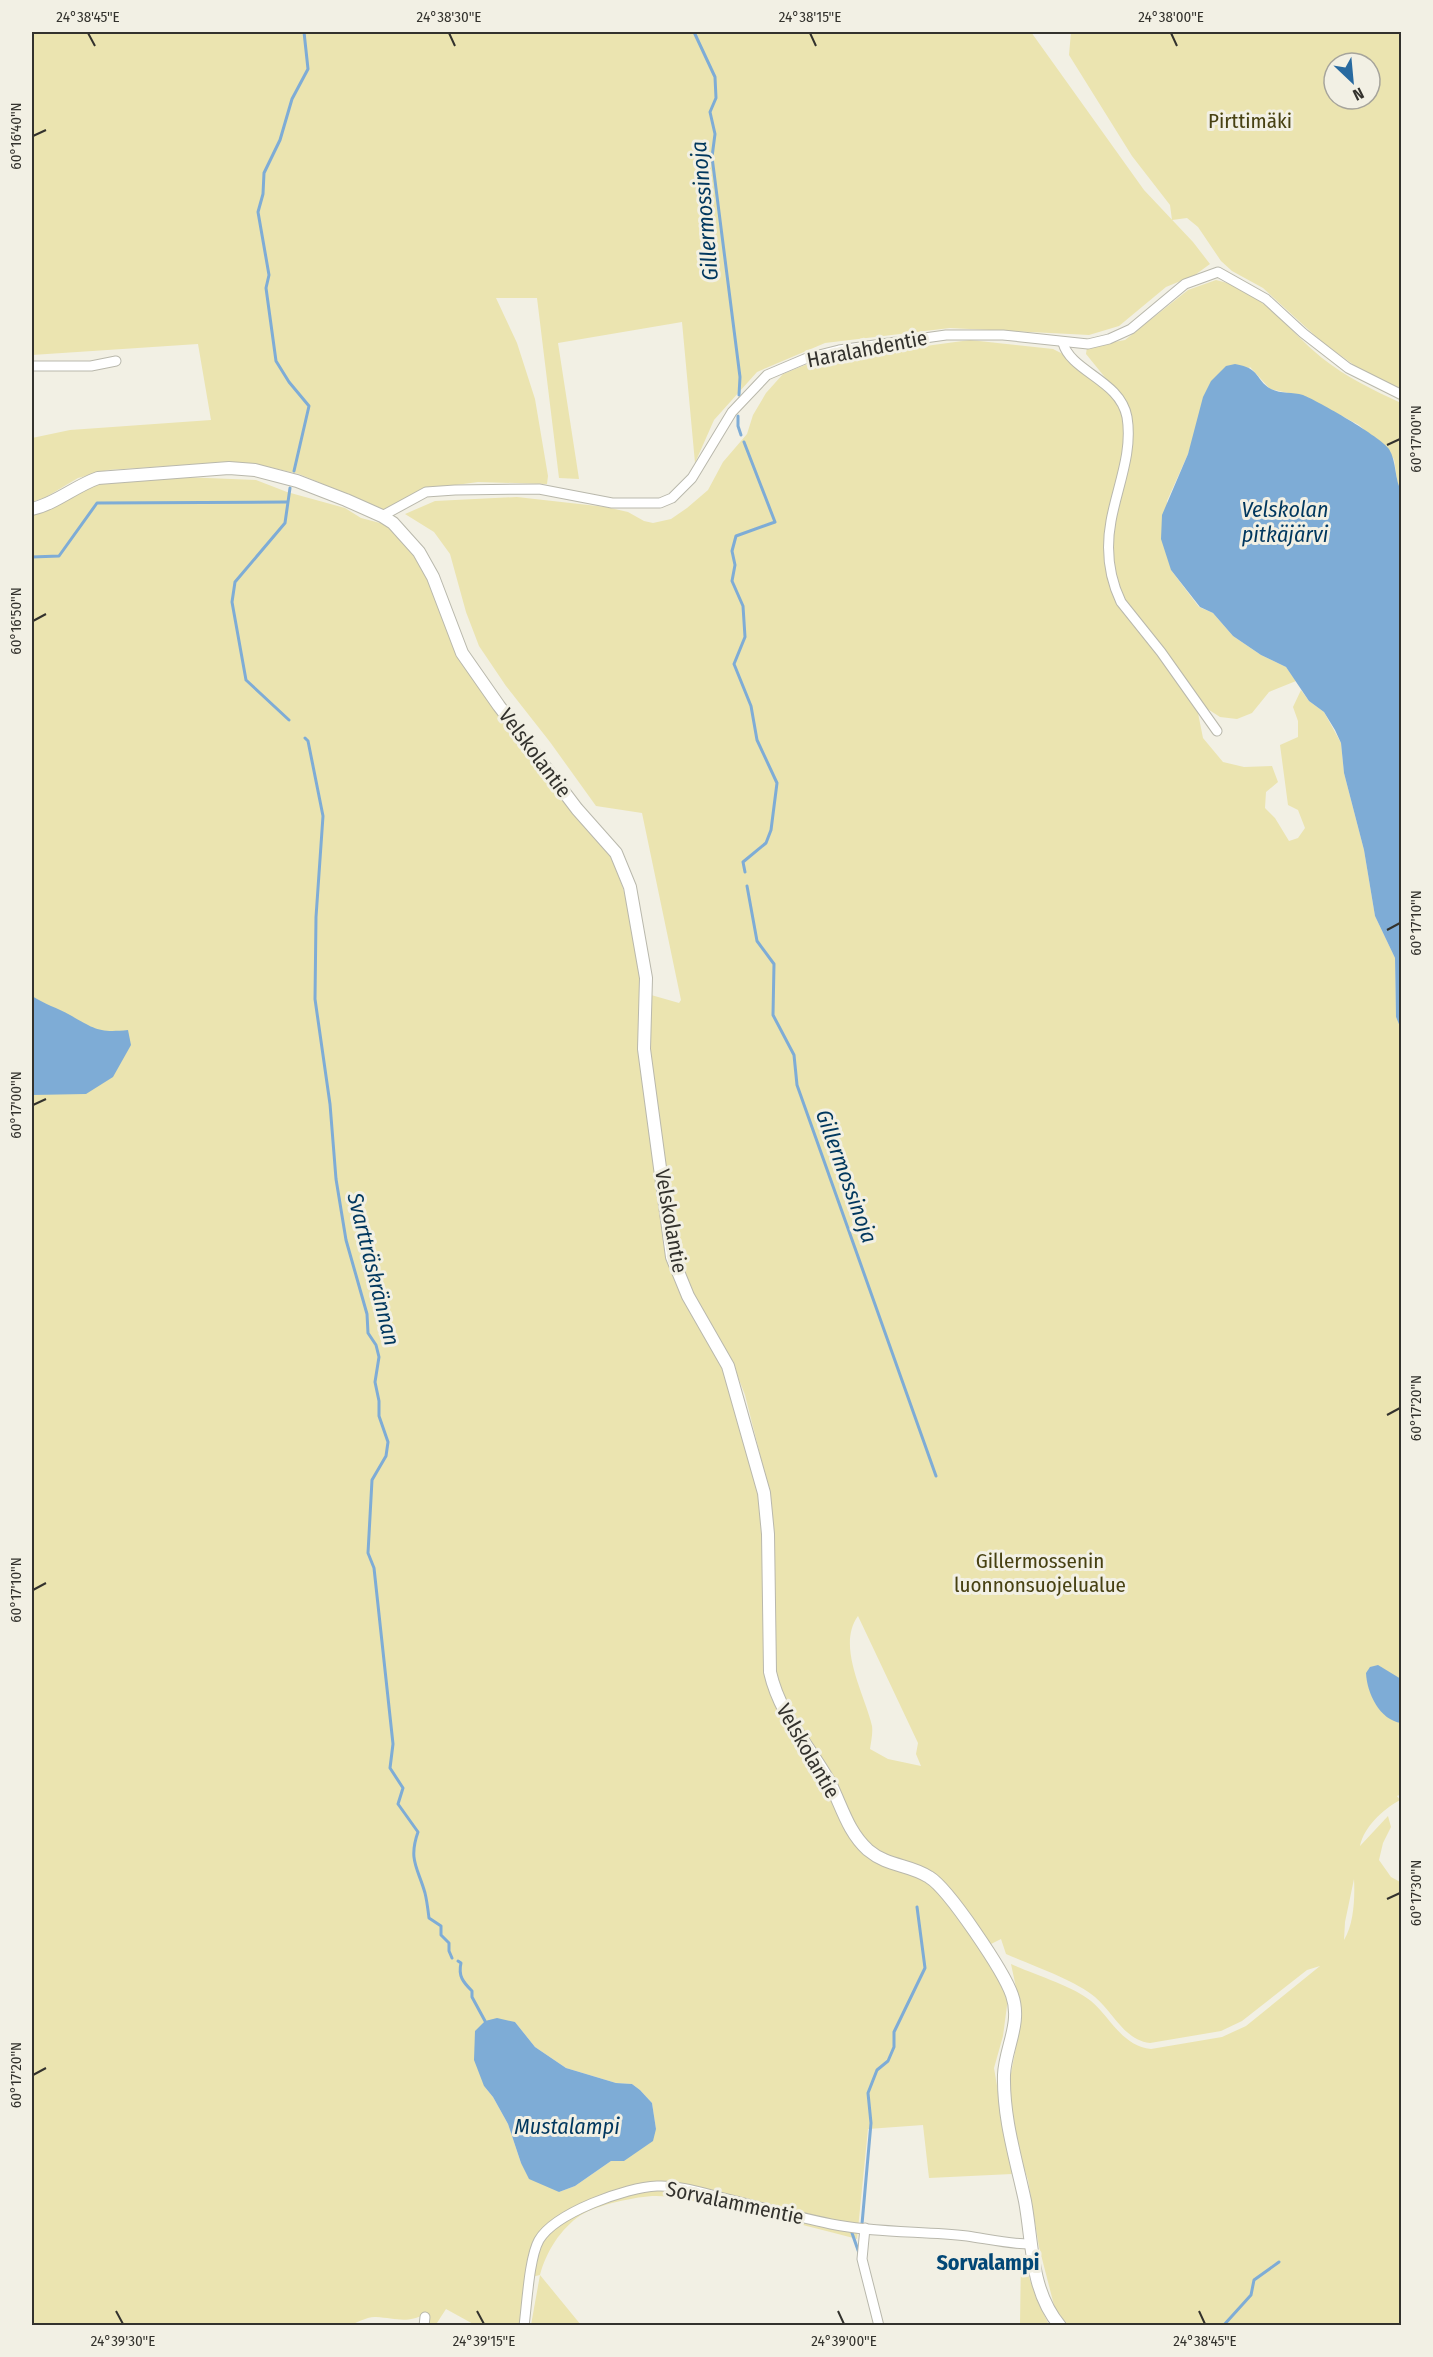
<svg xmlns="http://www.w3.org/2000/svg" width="1433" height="2357" font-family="'Fira Sans Condensed',sans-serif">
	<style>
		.green { fill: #ebe4b0; fill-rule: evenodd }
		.water { fill: #7eacd6 }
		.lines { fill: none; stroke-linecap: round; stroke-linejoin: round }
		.stream { stroke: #7eacd6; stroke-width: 3 }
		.minor-casing { stroke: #b9b8ac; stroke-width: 11 }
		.tertiary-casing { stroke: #b9b8ac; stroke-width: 14 }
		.minor { stroke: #fff; stroke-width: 9 }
		.tertiary { stroke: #fff; stroke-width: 12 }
		.ticks { fill: none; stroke: #33322d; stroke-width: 2 }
		.labels { text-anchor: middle; stroke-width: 6; stroke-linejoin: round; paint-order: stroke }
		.park-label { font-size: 21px; fill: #474112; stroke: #f2f0e4 }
		.street-label { font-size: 21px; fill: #33322d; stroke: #f2f0e4 }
		.water-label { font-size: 22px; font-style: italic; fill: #00375e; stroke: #f2f0e4 }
		.neighbourhood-label { font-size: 22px; font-weight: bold; fill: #024776; stroke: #f2f0e4 }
		.neatline { fill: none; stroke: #33322d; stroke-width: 2 }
		.ticks-label { font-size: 15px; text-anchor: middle; fill: #33322d }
	</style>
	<rect width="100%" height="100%" fill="#f2f0e4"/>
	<!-- green -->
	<g class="green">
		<polygon points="32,32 1031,32 1144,190 1193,242 1210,264 1195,275 1166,287 1119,326 1089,335 950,328 825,343 757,372 714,420 695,463 682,322 558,343 579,479 559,478 537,298 496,298 517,343 535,399 548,476 547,484 478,482 441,487 385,510 299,474 256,464 229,462 108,470 78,478 46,497 32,502 32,438 70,430 211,420 198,344 32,355"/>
		<path d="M1071 32H1401V390L1358 368 1322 342 1263 288 1232 271 1221 261 1198 227 1187 218 1172 220 1170 205 1132 156 1069 55ZM1334 63H1370V99H1334Z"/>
		<path d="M1216 280C1260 289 1288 330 1322 358 1346 377 1373 390 1401 403V493L1398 487 1394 459 1359 425 1306 397 1270 389 1250 367 1195 433 1188 454 1167 501 1171 570 1199 607 1213 613 1233 636 1261 655 1286 667 1296 681 1269 692 1252 713 1237 719 1220 717 1203 706 1123 601 1114 573V523L1130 418 1112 386 1086 354 1087 347 1125 340 1188 290Z"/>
		<path d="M970 340 1053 349 1063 354 1108 390 1118 403 1124 419V456L1108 573 1147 638 1197 708 1203 738 1223 762 1244 767 1272 766 1278 782 1266 792 1265 808 1275 818 1289 841 1298 838 1305 828 1298 810 1288 805 1280 745 1298 737V721L1293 707 1301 690 1309 701 1324 712 1341 743 1344 773 1364 850 1375 916 1395 958 1396 1017 1402 1029V1794L1397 1796 1400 1800C1382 1810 1364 1827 1360 1846L1388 1816 1391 1827 1383 1843 1379 1860 1391 1877 1402 1883 1401 2325H1068L1055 2309 1039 2247 1028 2180 1018 2150 1008 2089 1022 2016 1011 1964C1033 1974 1073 1986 1091 2001 1111 2018 1122 2046 1151 2049L1222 2037 1246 2026 1320 1966 1307 1970 1242 2021 1221 2031 1150 2043C1124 2040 1113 2012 1095 1997 1075 1980 1031 1965 1006 1954L1001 1939 989 1945 935 1875 882 1856 868 1845 852 1820 779 1691 775 1666 770 1494 745 1395 733 1364 687 1283 675 1251 648 1046 651 995 679 1003 681 1000 642 813 596 806 550 742 506 686 479 646 466 612 450 554 434 532 405 514 435 501 517 497 606 507 628 512 644 521 653 523 671 519 687 508 708 490 723 462 747 434 753 415 766 393 783 374 815 361ZM858 1616 918 1743 916 1754 921 1766 888 1759 870 1749C871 1742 873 1733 872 1726 865 1695 836 1646 858 1616ZM1354 1879C1355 1897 1354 1924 1344 1940L1345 1922Z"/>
		<path d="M182 477 256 480 287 492 345 508 361 518 384 524 402 538 415 555 429 579 452 644 611 856C629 899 640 947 642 994 642 1013 638 1031 639 1049L668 1258 683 1298 724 1368 759 1494 769 1689 787 1727 879 1864 919 1877 933 1886 978 1946 1003 1986 1008 1998 1003 2036 994 2068 1012 2174 929 2178 923 2125 868 2129 857 2239C807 2226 757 2212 706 2203 689 2200 672 2196 656 2196 637 2196 597 2205 581 2215 561 2228 546 2252 540 2275L581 2325H531L540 2275 527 2278 521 2325H475L446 2309 435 2326 429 2325 425 2314C407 2324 395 2318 376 2317 368 2316 356 2323 348 2326L32 2325V514L83 488 100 483ZM515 2022 535 2047 566 2068 616 2083 632 2084 640 2090 652 2103 656 2129 624 2161H611L575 2186 559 2192 521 2163 508 2124 493 2097 484 2086Z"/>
		<polygon points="1021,2254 1037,2300 1049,2325 1020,2325"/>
	</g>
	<!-- water -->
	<g class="water">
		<path d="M1235 364C1262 369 1254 379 1271 389 1281 394 1293 392 1303 395 1318 401 1381 437 1389 449 1397 462 1394 479 1402 493L1401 1029 1396 1017 1395 958 1375 916 1364 850 1344 773 1341 743 1335 730 1324 712 1309 701 1286 667 1261 655 1233 636 1213 613 1200 607 1171 570 1161 539 1162 515 1188 454 1203 397 1211 381 1226 366Z"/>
		<path d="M32 996C44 1004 58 1008 70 1015 95 1029 98 1033 128 1030L131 1045 113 1077 86 1094 32 1095Z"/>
		<path d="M1378 1665 1401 1679V1723C1380 1720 1367 1694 1366 1673L1370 1667Z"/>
		<polygon points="497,2018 515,2022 535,2047 566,2068 616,2083 632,2084 640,2090 652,2103 656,2129 653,2141 624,2161 611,2161 575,2186 559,2192 529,2179 521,2163 508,2124 493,2097 484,2086 474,2060 475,2031 485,2021"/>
	</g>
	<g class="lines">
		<!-- stream -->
		<g class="stream">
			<polyline points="694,32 715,77 716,98 710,112 715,134 712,157 740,377 739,395"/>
			<polyline points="738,416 738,426 741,435"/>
			<polyline points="744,442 775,522 736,536 732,551 735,565 732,581 743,606 745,637 734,664 751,706 757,740 777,783 771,830 766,843 743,862 745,872"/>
			<polyline points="294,471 309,406 289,382 276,361 266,288 269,275 258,212 263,194 264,173 280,140 292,99 308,69 304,32"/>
			<polyline points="32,557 59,556 97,503 287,502"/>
			<polyline points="289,720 246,680 232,602 235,582 285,523 290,488"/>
			<path d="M305 738 308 741 323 816 316 917 315 999 330 1104 336 1179 346 1240 367 1314 368 1333 376 1345 379 1357 375 1382 379 1401V1416L388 1442 386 1456 372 1480 368 1553 374 1568 393 1744 390 1768 403 1788 398 1804 418 1832C408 1860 418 1868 425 1893 427 1901 428 1910 429 1918L441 1926V1935L449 1943V1951L452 1958"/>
			<polyline points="747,886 757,941 774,964 773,1015 794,1055 797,1085 936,1476"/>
			<path d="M458 1961 461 1963C458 1976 463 1982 472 1991V1997L485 2021"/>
			<polyline points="862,2224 871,2123 868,2093 877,2070 888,2061 894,2047 894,2032 925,1968 917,1907"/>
			<polyline points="852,2233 859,2253"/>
			<polyline points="1223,2326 1251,2295 1254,2280 1279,2262"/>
		</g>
		<defs>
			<g id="minor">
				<path d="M1063 343C1071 372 1120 380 1127 417 1133 453 1117 487 1111 521 1106 548 1109 577 1121 602L1161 652 1217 731"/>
				<polyline points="32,366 91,366 116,361"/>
				<polyline points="382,516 426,492 455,490 539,489 612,503 660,503 672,498 692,478 732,412 767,375 807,358 839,350 946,335 1003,335 1088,344 1109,339 1131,329 1185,284 1218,272 1266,299 1303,333 1348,368 1402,395"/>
				<polyline points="865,2228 862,2259 879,2326"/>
				<polyline points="424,2326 425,2317"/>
				<path d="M524 2326C527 2304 529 2258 539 2240 555 2213 626 2187 657 2186 677 2185 700 2192 720 2197 757 2206 793 2216 831 2224 875 2233 922 2231 967 2236 988 2239 1009 2244 1030 2244"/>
			</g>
			<path id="tertiary" d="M32 509C55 504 75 486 98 478L229 468 255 470 297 481 346 500 382 516 393 523 419 552 433 577 462 653 499 706 577 809 616 853 630 887 646 978 644 1049 672 1257 688 1296 728 1366 764 1493 768 1534 770 1672C780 1716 809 1745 830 1783 842 1807 848 1832 868 1850 888 1867 909 1864 929 1877 949 1889 1004 1972 1012 1995 1022 2023 1005 2048 1004 2075 1003 2118 1016 2159 1025 2201 1033 2244 1030 2290 1060 2326"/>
		</defs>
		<!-- minor casing -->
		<use href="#minor" class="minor-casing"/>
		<!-- tertiary casing -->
		<use href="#tertiary" class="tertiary-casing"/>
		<!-- minor -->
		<use href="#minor" class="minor"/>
		<!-- tertiary -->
		<use href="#tertiary" class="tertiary"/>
	</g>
	<!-- ticks -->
	<path class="ticks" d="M88 33 95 46M449 33 455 46M810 33 816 46M1171 33 1177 46M33 136 46 130M1387 445 1400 439M33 621 46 614M1387 930 1400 923M33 1105 46 1099M1387 1415 1400 1408M33 1590 46 1583M1387 1899 1400 1893M33 2075 46 2068M116 2311 123 2324M477 2311 484 2324M838 2311 844 2324M1199 2311 1205 2324"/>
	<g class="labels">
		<!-- park labels -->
		<g class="park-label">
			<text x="1250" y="128">Pirttimäki</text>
			<text x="1040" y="1568">Gillermossenin<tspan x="1040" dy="24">luonnonsuojelualue</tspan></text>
		</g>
		<!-- street labels -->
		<g class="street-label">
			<text transform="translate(867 349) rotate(-11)" y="7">Haralahdentie</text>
			<text transform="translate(535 753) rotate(53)" y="7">Velskolantie</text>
			<text transform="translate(671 1221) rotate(80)" y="7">Velskolantie</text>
			<text transform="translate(808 1751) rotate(60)" y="7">Velskolantie</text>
			<text transform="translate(735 2203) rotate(12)" y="7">Sorvalammentie</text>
		</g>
		<!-- water labels -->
		<g class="water-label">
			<text transform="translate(704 211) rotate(-95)" y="8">Gillermossinoja</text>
			<text x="1285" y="517">Velskolan<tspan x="1285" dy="25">pitkäjärvi</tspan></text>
			<text transform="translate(847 1176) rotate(70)" y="8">Gillermossinoja</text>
			<text transform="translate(374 1269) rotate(76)" y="8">Svartträskrännan</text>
			<text x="567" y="2134">Mustalampi</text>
		</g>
		<!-- neighbourhood labels -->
		<g class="neighbourhood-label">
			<text x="988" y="2270">Sorvalampi</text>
		</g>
	</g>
	<!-- border -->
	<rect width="1433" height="2357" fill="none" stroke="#f2f0e4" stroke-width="66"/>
	<!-- north arrow -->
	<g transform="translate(1352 81) rotate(154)"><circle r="28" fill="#f2f0e4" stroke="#a6a49b" stroke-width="1.5"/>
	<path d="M0-4.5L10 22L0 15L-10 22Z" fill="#286aa0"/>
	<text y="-9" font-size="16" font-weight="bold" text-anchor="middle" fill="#33322d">N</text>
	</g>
	<rect x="33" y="33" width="1367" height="2291" class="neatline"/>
	<g class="ticks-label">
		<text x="88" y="22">24°38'45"E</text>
		<text x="449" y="22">24°38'30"E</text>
		<text x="810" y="22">24°38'15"E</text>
		<text x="1171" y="22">24°38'00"E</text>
		<text transform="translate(16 136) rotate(-90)" y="5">60°16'40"N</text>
		<text transform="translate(1416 439) rotate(-90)" y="5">60°17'00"N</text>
		<text transform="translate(16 621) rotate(-90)" y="5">60°16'50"N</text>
		<text transform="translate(1416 923) rotate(-90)" y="5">60°17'10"N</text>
		<text transform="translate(16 1105) rotate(-90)" y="5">60°17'00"N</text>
		<text transform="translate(1416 1408) rotate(-90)" y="5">60°17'20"N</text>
		<text transform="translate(16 1590) rotate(-90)" y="5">60°17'10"N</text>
		<text transform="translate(1416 1893) rotate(-90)" y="5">60°17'30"N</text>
		<text transform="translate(16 2075) rotate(-90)" y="5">60°17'20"N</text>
		<text x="123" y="2346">24°39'30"E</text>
		<text x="484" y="2346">24°39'15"E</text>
		<text x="844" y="2346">24°39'00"E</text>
		<text x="1205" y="2346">24°38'45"E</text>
	</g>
</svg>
